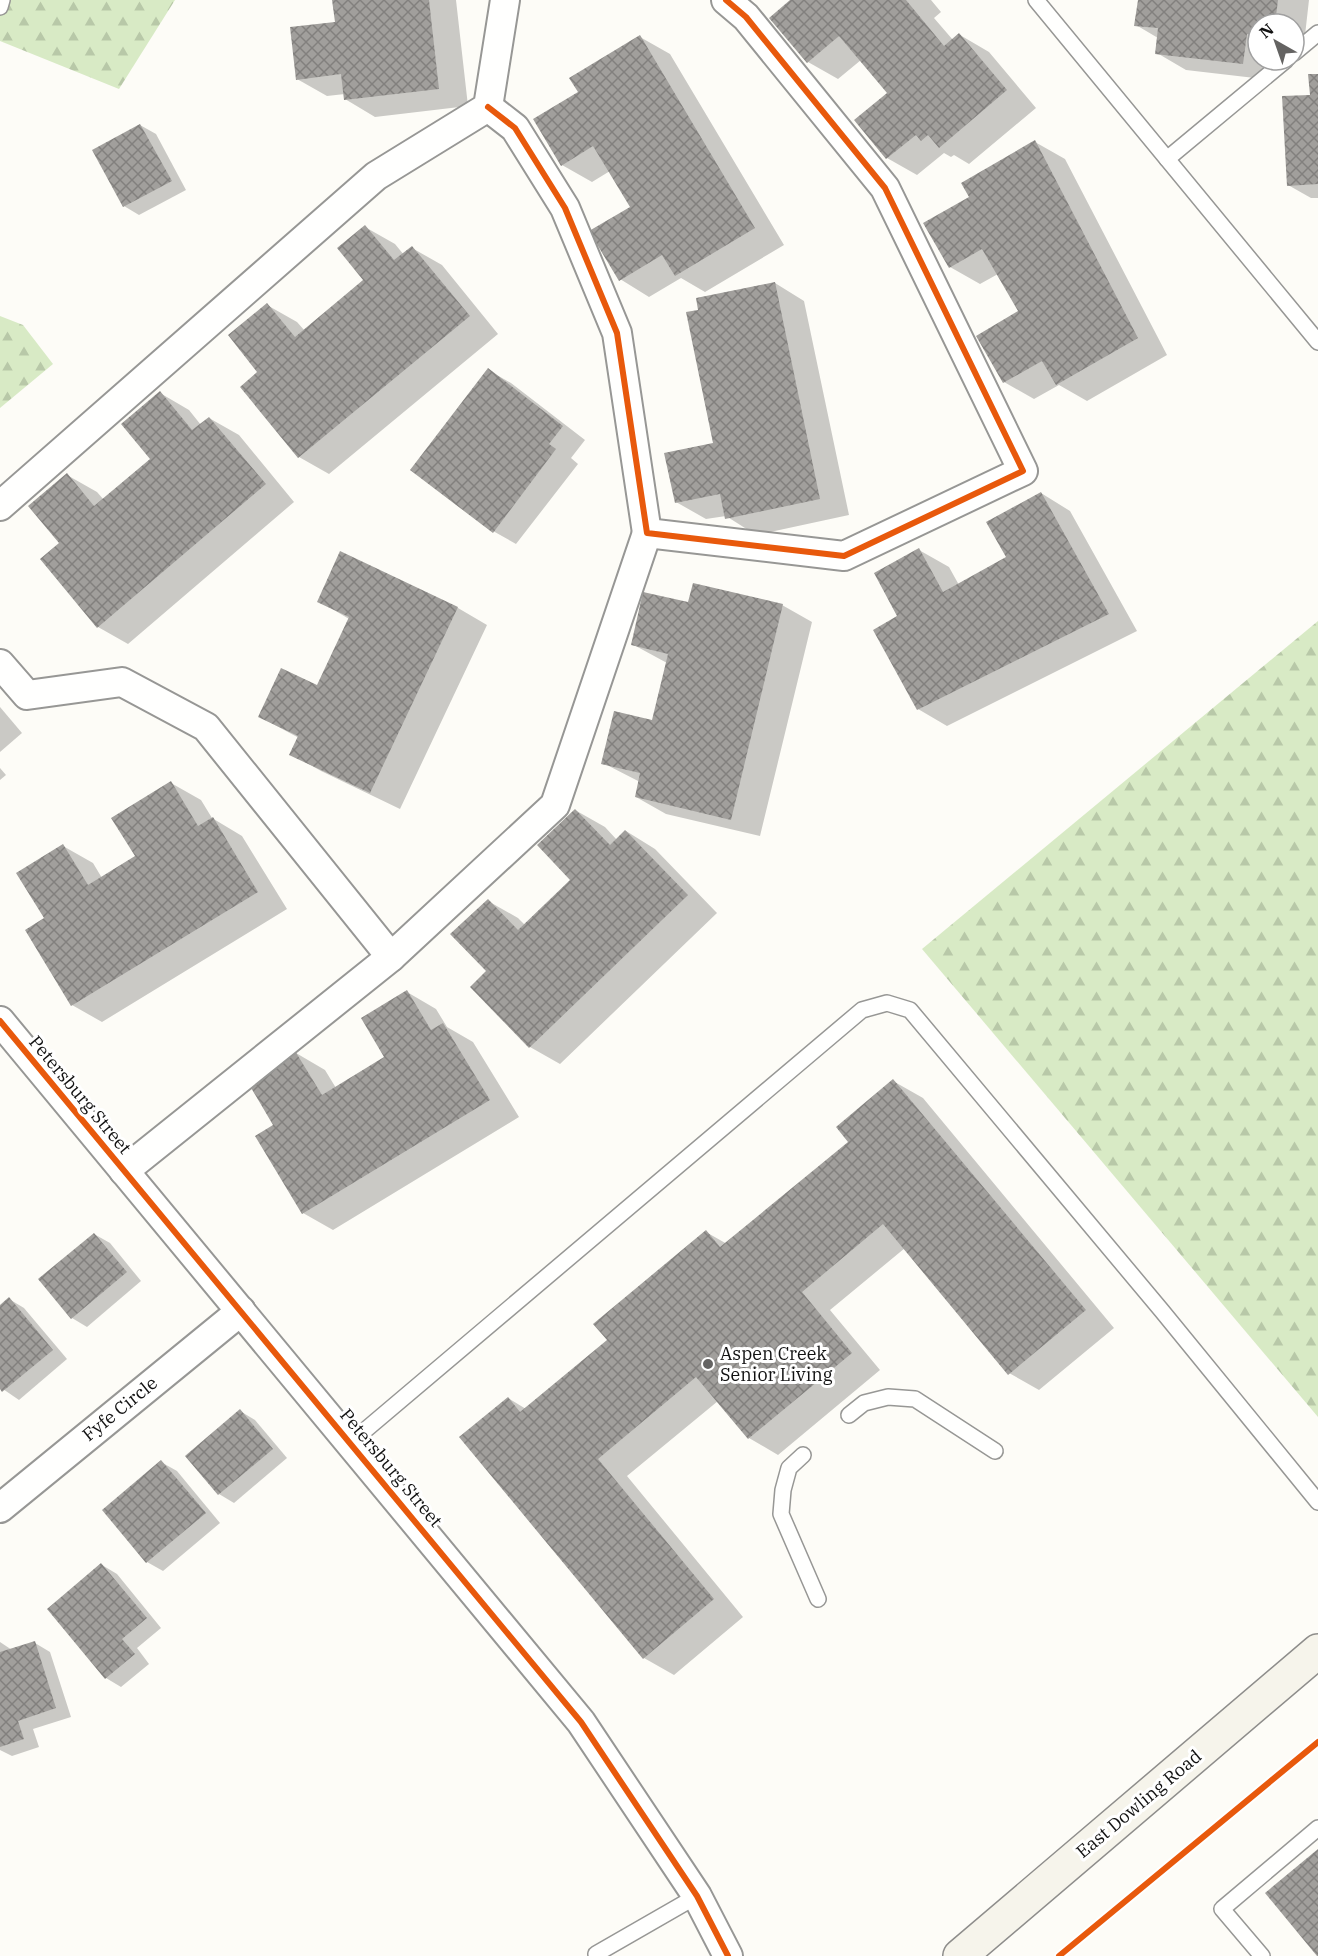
<svg xmlns="http://www.w3.org/2000/svg" width="1318" height="1956" font-family="'IBM Plex Serif',serif">
	<style>
		.forest { fill: url(#forest-firs) }
		.shadow { fill: #0003 }
		.building { fill: url(#building-cross-hatch) }
		.lines { fill: none; stroke-linecap: round; stroke-linejoin: round }
		.lane-casing { stroke: #979795; stroke-width: 18 }
		.street-casing { stroke: #979795; stroke-width: 32 }
		.secondary-casing { stroke: #8e8d8b; stroke-width: 36 }
		.lane { stroke: #fffffe; stroke-width: 15 }
		.street { stroke: #fffffe; stroke-width: 28 }
		.secondary { stroke: #f6f4eb; stroke-width: 33 }
		.cycleway-casing { stroke: #fff; stroke-width: 10 }
		.cycleway { stroke: #e8590c; stroke-width: 6 }
		.poi-dot { fill: #646362; stroke: #fff; stroke-width: 2 }
		.labels { text-anchor: middle; stroke-width: 6; stroke-linejoin: round; paint-order: stroke }
		.street-label { font-size: 18px; fill: #111; stroke: #fff }
		.poi-label { font-size: 18px; fill: #111; stroke: #fff; text-anchor: start }
	</style>
	<defs>
		<pattern id="forest-firs" width="22" height="20" patternUnits="userSpaceOnUse" patternTransform="scale(1.5)"><rect width="22" height="20" fill="#d8eac5"/><path d="M5 1l3.5 6h-7zM16 11l3.5 6h-7z" fill="#b8c8a8"/></pattern>
		<pattern id="building-cross-hatch" width="8" height="8" patternUnits="userSpaceOnUse" patternTransform="scale(1.5)"><rect width="8" height="8" fill="#a19f9c"/><path d="M0 0l8 8M0 8l8-8" fill="none" stroke="#82807e"/></pattern>
	</defs>
	<rect width="100%" height="100%" fill="#fdfcf7"/>
	<!-- forest -->
	<g class="forest">
		<polygon points="0,0 175,0 119,89 0,41"/>
		<polygon points="0,316 23,325 53,364 0,408"/>
		<polygon points="1318,621 1318,1417 922,949"/>
	</g>
	<!-- shadow -->
	<g class="shadow">
		<polygon points="334,0 456,0 468,106 375,117 345,99 345,94 327,96 297,79 336,24"/>
		<polygon points="792,0 931,0 941,12 934,18 953,40 960,35 989,52 1036,108 969,164 954,155 951,157 944,153 917,175 887,158 856,121 889,94 861,60 838,79 808,62 771,18"/>
		<polygon points="1139,0 1309,0 1303,53 1294,52 1294,24 1258,24 1258,60 1275,60 1273,80 1186,70 1157,53 1158,38 1136,25"/>
		<polygon points="640,37 670,54 784,245 705,292 681,278 649,297 620,279 632,208 610,171 592,182 562,165 580,93"/>
		<polygon points="1318,75 1318,198 1311,198 1288,185"/>
		<polygon points="140,125 156,134 186,190 139,215 124,206"/>
		<polygon points="1035,142 1065,159 1167,355 1087,401 1059,385 1034,399 1004,382 1020,312 998,274 980,284 950,267"/>
		<polygon points="365,227 395,244 404,255 412,248 442,265 498,334 329,474 299,457 260,372 267,305 297,322 305,331 365,281"/>
		<polygon points="775,283 804,301 849,515 756,535 726,516 706,519 676,502 715,444 700,311"/>
		<polygon points="488,370 511,383 585,440 571,458 578,464 516,544 493,531"/>
		<polygon points="160,393 189,410 201,425 209,418 239,435 294,502 128,644 98,627 42,559 61,544 67,475 97,492 104,500 153,459"/>
		<polygon points="1041,493 1070,511 1137,631 947,726 918,709 899,617 919,550 949,567 959,585 1008,558"/>
		<polygon points="341,553 458,608 487,625 400,809 321,771 291,754 299,738 260,717 317,687 349,619 319,601"/>
		<polygon points="689,604 782,605 812,622 760,836 666,814 636,797 640,782 603,763 653,722 667,663 632,644"/>
		<polygon points="0,707 22,733 0,752"/>
		<polygon points="0,768 6,775 0,780"/>
		<polygon points="171,783 201,800 212,818 242,836 287,909 102,1022 72,1005 47,919 63,846 93,863 102,878 137,857"/>
		<polygon points="575,810 605,827 617,840 626,831 655,849 717,913 560,1064 530,1047 472,987 488,971 488,901 518,918 525,925 572,880"/>
		<polygon points="407,992 436,1009 447,1027 473,1042 519,1117 333,1230 303,1213 275,1125 296,1053 325,1070 336,1088 386,1057"/>
		<polygon points="893,1081 923,1098 1114,1328 1039,1390 1009,1373 905,1248 830,1310 880,1370 778,1455 749,1438 718,1401 627,1476 743,1617 674,1675 644,1658 508,1398 526,1409 609,1340 706,1232 727,1244 850,1142"/>
		<polygon points="94,1234 110,1243 141,1281 87,1327 72,1318"/>
		<polygon points="9,1299 24,1308 67,1359 19,1400 0,1387 0,1307"/>
		<polygon points="240,1411 255,1420 287,1458 234,1503 219,1494"/>
		<polygon points="161,1462 177,1471 220,1523 163,1571 147,1562"/>
		<polygon points="102,1565 117,1574 161,1628 137,1648 149,1664 121,1687 106,1678 49,1609"/>
		<polygon points="0,1642 12,1650 35,1643 50,1652 71,1717 33,1729 39,1747 12,1756 0,1750"/>
	</g>
	<!-- building -->
	<g class="building">
		<polygon points="332,0 429,0 439,89 344,100 341,74 296,80 290,27 335,22"/>
		<polygon points="790,0 906,0 944,46 959,33 1007,90 939,148 928,135 921,141 916,135 886,159 854,120 887,93 839,36 807,63 769,18"/>
		<polygon points="1138,0 1278,0 1275,24 1258,24 1258,35 1247,34 1243,64 1155,54 1158,28 1134,26"/>
		<polygon points="640,35 755,228 675,276 662,255 619,281 589,231 630,207 593,146 561,166 533,119 578,92 569,78"/>
		<polygon points="1308,74 1318,74 1318,184 1287,186 1282,96 1310,95"/>
		<polygon points="140,124 172,181 123,207 92,150"/>
		<polygon points="1035,140 1138,338 1056,385 1042,361 1003,383 976,336 1018,311 982,249 949,268 923,223 969,197 961,183"/>
		<polygon points="365,225 394,260 412,246 470,316 298,458 240,387 257,372 228,335 267,303 295,337 363,280 337,248"/>
		<polygon points="775,282 820,499 725,519 720,494 675,503 664,453 713,443 686,312 698,310 696,298"/>
		<polygon points="488,368 563,426 549,444 556,449 493,533 410,470"/>
		<polygon points="160,391 192,430 209,417 266,484 97,628 40,559 59,543 28,506 67,473 94,506 150,459 121,424"/>
		<polygon points="1041,492 1109,614 917,710 873,630 897,616 874,573 919,548 943,592 1006,557 986,522"/>
		<polygon points="340,551 458,607 370,793 289,755 298,736 258,717 281,668 317,685 349,617 317,602"/>
		<polygon points="693,583 783,604 731,820 635,797 640,773 601,764 614,711 652,720 668,654 631,645 643,592 688,602"/>
		<polygon points="171,781 198,826 213,817 258,892 71,1006 25,930 44,918 16,873 63,844 88,885 135,856 111,818"/>
		<polygon points="575,809 610,845 625,830 688,895 529,1048 470,987 486,971 450,934 488,899 518,930 570,880 537,845"/>
		<polygon points="407,990 431,1030 443,1023 490,1100 302,1214 255,1136 273,1125 247,1081 295,1051 322,1095 384,1057 361,1018"/>
		<polygon points="893,1079 1086,1310 1008,1375 883,1224 802,1292 852,1353 748,1439 696,1377 598,1459 714,1599 643,1659 459,1437 508,1397 520,1412 607,1340 593,1324 706,1230 720,1247 848,1142 836,1127"/>
		<polygon points="94,1233 127,1272 71,1319 38,1279"/>
		<polygon points="9,1297 53,1350 2,1392 0,1389 0,1305"/>
		<polygon points="240,1409 273,1449 218,1495 185,1456"/>
		<polygon points="161,1460 206,1513 146,1563 102,1510"/>
		<polygon points="101,1563 147,1618 122,1639 135,1654 105,1679 47,1609"/>
		<polygon points="35,1641 56,1708 18,1721 24,1739 0,1747 0,1652"/>
		<polygon points="1318,1849 1318,1956 1317,1956 1265,1893"/>
	</g>
	<g class="lines">
		<defs>
			<g id="lane">
				<polyline points="1036,0 1318,342"/>
				<polyline points="0,7 2,0"/>
				<polyline points="1294,53 1318,33"/>
				<polyline points="1167,159 1286,60"/>
				<polyline points="849,1415 864,1403 888,1397 915,1399 995,1451"/>
				<polyline points="350,1443 862,1010 887,1003 910,1010 1162,1311 1318,1502"/>
				<polyline points="803,1455 789,1468 783,1490 781,1514 818,1599"/>
				<polyline points="596,1954 697,1896"/>
				<polyline points="1262,1956 1222,1909 1318,1828"/>
			</g>
			<g id="street">
				<polyline points="488,107 515,128 565,208 617,333 647,533 844,556 1023,471 885,188 746,17 726,0"/>
				<polyline points="0,506 376,176 488,107 505,0"/>
				<polyline points="0,664 27,695 122,682 206,727 391,957 555,805 647,533"/>
				<polyline points="0,1021 581,1722 697,1896 728,1956"/>
				<polyline points="124,1171 391,957"/>
				<polyline points="0,1508 241,1311"/>
			</g>
			<polyline id="secondary" points="960,1956 1318,1651"/>
		</defs>
		<!-- lane casing -->
		<use href="#lane" class="lane-casing"/>
		<!-- street casing -->
		<use href="#street" class="street-casing"/>
		<!-- secondary casing -->
		<use href="#secondary" class="secondary-casing"/>
		<!-- lane -->
		<use href="#lane" class="lane"/>
		<!-- street -->
		<use href="#street" class="street"/>
		<!-- secondary -->
		<use href="#secondary" class="secondary"/>
		<defs>
			<g id="cycleway">
				<polyline points="488,107 515,128 565,208 617,333 647,533 844,556 1023,471 885,188 746,17 726,0"/>
				<polyline points="0,1021 581,1722 697,1896 728,1956"/>
				<polyline points="1059,1956 1318,1742"/>
			</g>
		</defs>
		<!-- cycleway casing -->
		<use href="#cycleway" class="cycleway-casing"/>
		<!-- cycleway -->
		<use href="#cycleway" class="cycleway"/>
	</g>
	<!-- markers -->
	<circle class="poi-dot" cx="708" cy="1364" r="6"/>
	<g class="labels">
		<!-- street labels -->
		<g class="street-label">
			<text transform="translate(80 1095) rotate(50)" y="6">Petersburg Street</text>
			<text transform="translate(120 1409) rotate(-39)" y="6">Fyfe Circle</text>
			<text transform="translate(391 1468) rotate(50)" y="6">Petersburg Street</text>
			<text transform="translate(1139 1804) rotate(-40)" y="6">East Dowling Road</text>
		</g>
		<!-- poi labels -->
		<g class="poi-label">
			<text x="720" y="1360">Aspen Creek<tspan x="720" dy="21">Senior Living</tspan></text>
		</g>
	</g>
	<!-- north arrow -->
	<g transform="translate(1276 42) rotate(320)"><circle r="28" fill="#ffffff" stroke="#a0a0a0" stroke-width="1.5"/>
	<path d="M0-4.5L10 22L0 15L-10 22Z" fill="#646362"/>
	<text y="-9" font-size="16" font-weight="bold" text-anchor="middle" fill="#111111">N</text>
	</g>
</svg>
